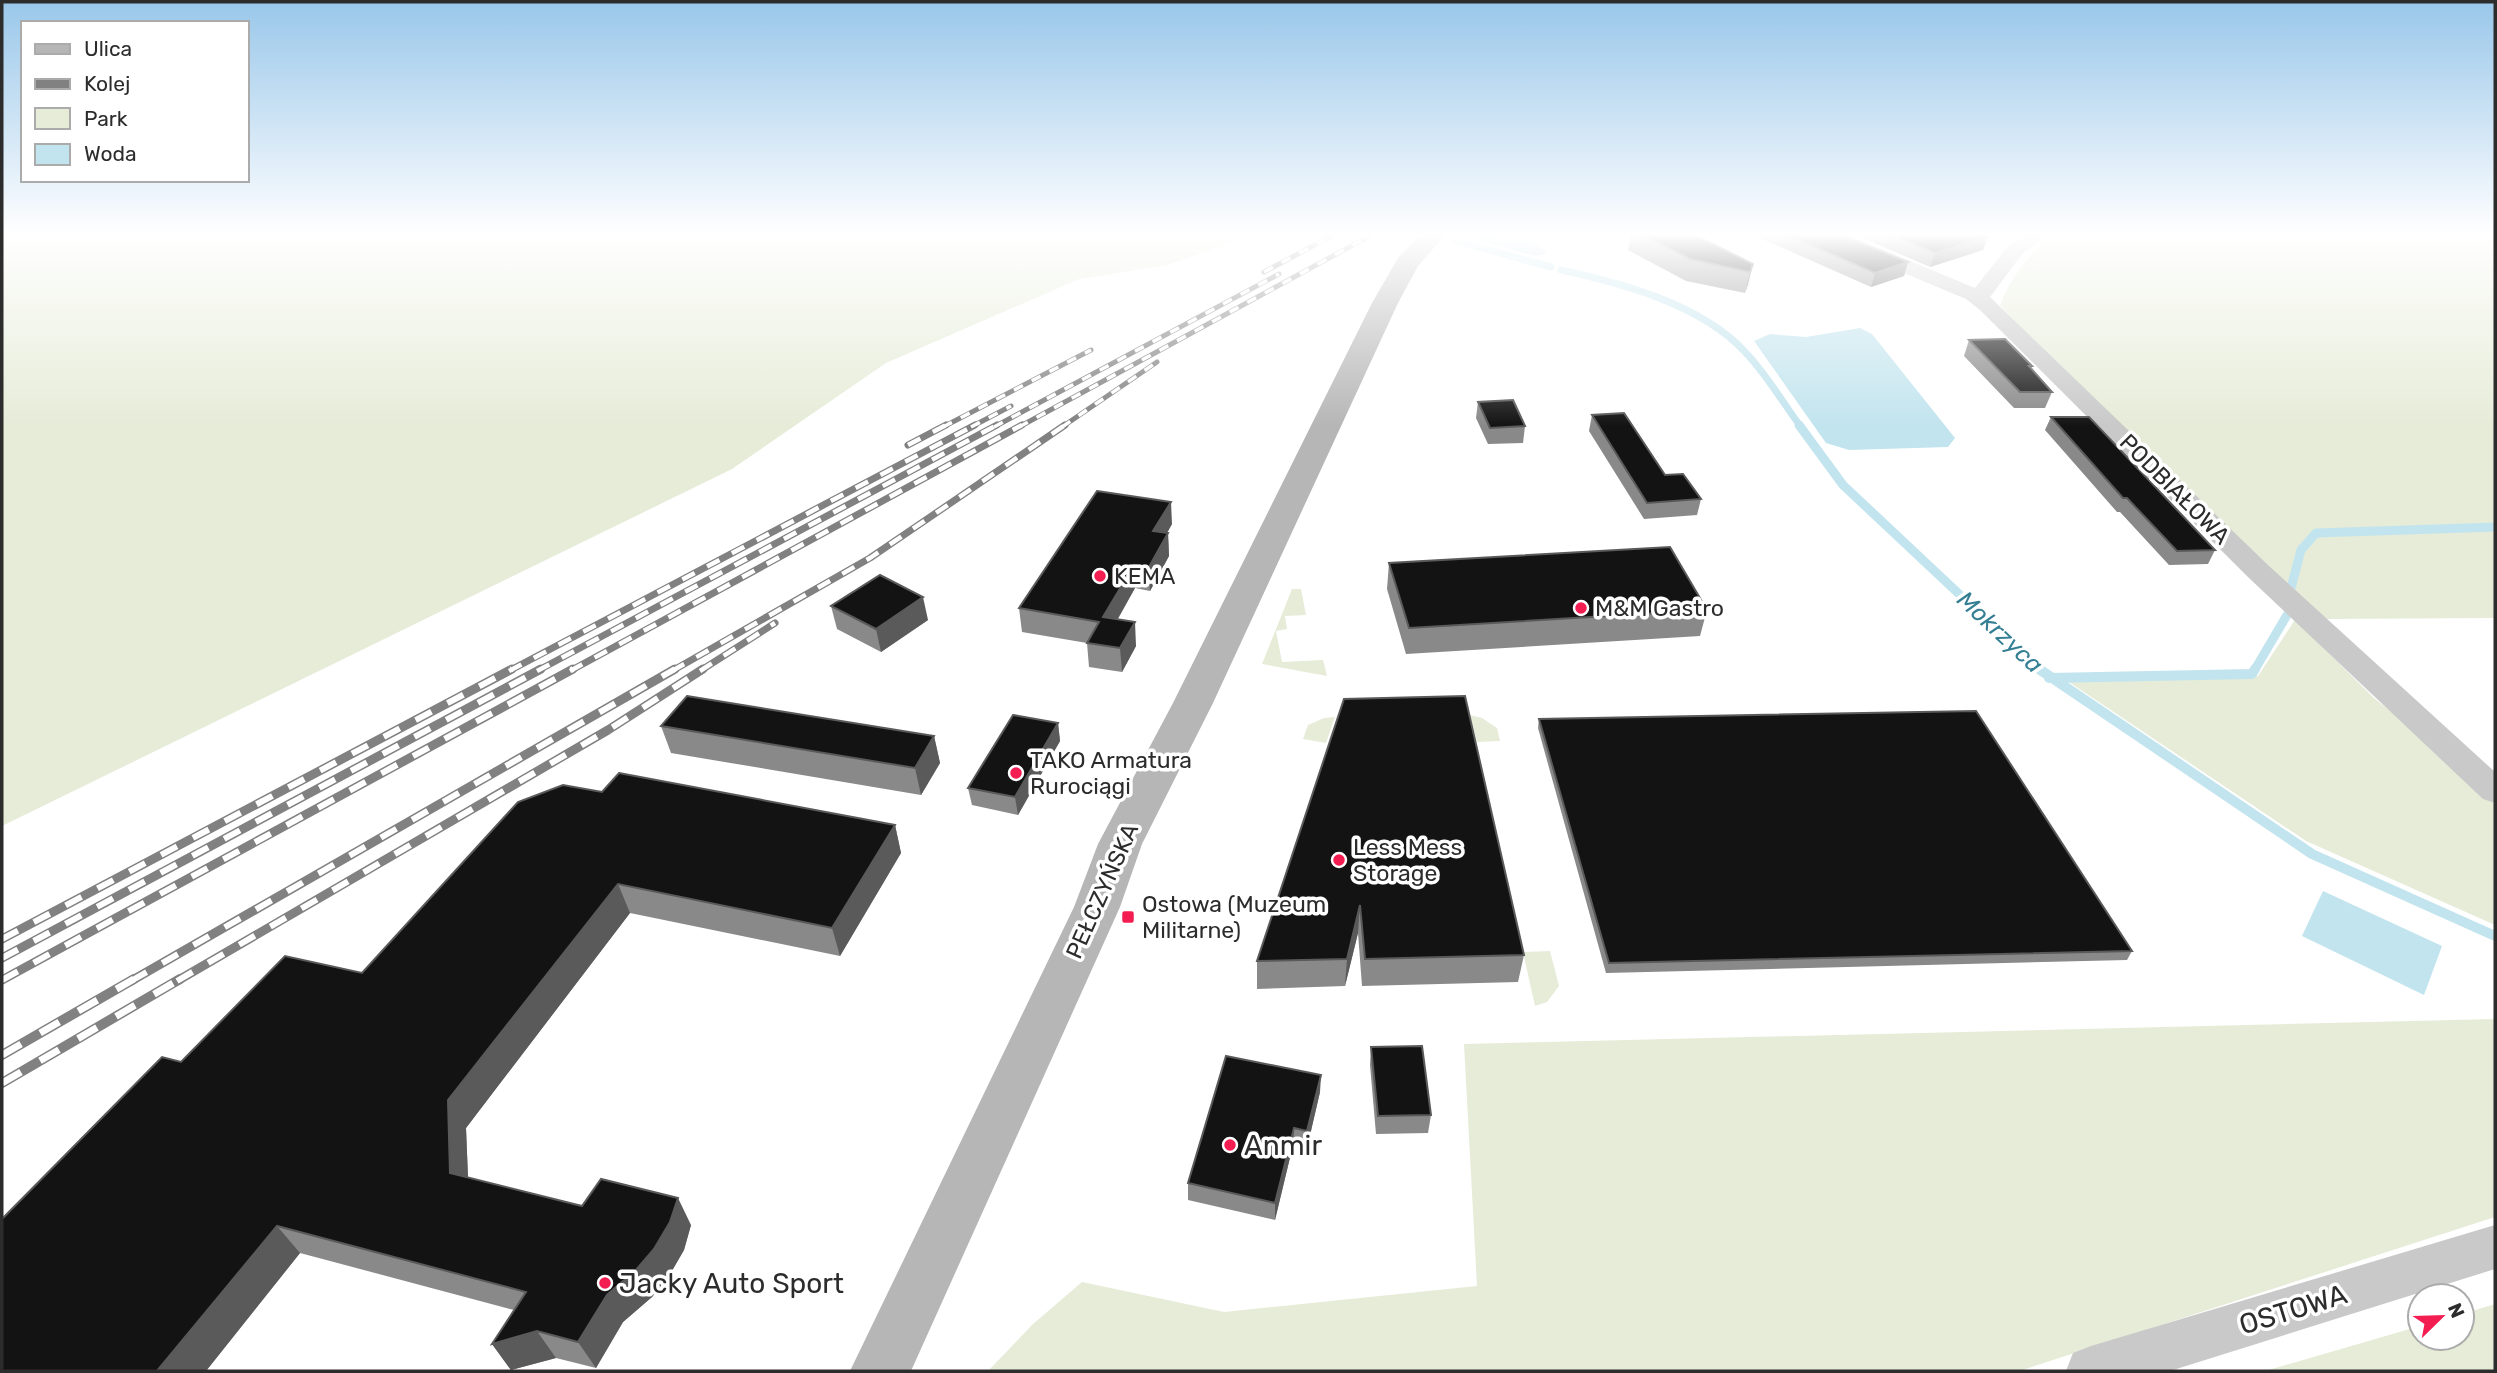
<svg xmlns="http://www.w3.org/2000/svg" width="2497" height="1373" font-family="Rubik,sans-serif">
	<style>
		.green { fill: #e6ecd8 }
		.water { fill: #c2e4ee }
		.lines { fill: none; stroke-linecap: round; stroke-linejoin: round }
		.stream-far2 { stroke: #c2e4ee; stroke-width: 7 }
		.stream-far1 { stroke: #c2e4ee; stroke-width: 9 }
		.stream { stroke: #c2e4ee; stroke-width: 10 }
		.street { fill: #c9c9c9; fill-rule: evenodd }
		.secondary { fill: #b6b6b6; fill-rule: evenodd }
		.rail-far3-casing { stroke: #818181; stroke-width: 5 }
		.rail-far2-casing { stroke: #818181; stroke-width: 7 }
		.rail-far1-casing { stroke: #818181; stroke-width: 9 }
		.rail-casing { stroke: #818181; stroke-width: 10 }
		.rail-far3 { stroke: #fff; stroke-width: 3.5; stroke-dasharray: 10; stroke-linecap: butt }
		.rail-far2 { stroke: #fff; stroke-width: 4.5; stroke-dasharray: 14; stroke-linecap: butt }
		.rail-far1 { stroke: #fff; stroke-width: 6; stroke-dasharray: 18; stroke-linecap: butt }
		.rail { stroke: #fff; stroke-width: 7; stroke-dasharray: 22; stroke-linecap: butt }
		.wall { fill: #898989 }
		.shaded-wall { fill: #5a5a5a }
		.building { fill: #131313; stroke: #5a5a5a; stroke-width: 2 }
		.poi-dot { fill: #f41d52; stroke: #fff; stroke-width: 2.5 }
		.labels { text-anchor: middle; stroke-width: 7; stroke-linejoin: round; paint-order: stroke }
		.street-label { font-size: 23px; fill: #2c2c2c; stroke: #fff }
		.poi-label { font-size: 23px; fill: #2c2c2c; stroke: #fff; text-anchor: start }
		.water-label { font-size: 24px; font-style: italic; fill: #347f94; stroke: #fff }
		.near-poi-label { font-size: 28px; fill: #2c2c2c; stroke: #fff; text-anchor: start }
		.near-street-label { font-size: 28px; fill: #2c2c2c; stroke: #fff }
	</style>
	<rect width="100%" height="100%" fill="#fff"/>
	<!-- green -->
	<g class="green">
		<polygon points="2,233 1247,233 1222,246 1168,265 1079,279 886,363 732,469 2,826"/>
		<path d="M2057 233H2495V618L2322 619 2043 353 2000 305C2011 277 2032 249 2057 233Z"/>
		<polygon points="1292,589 1301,589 1306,615 1285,616 1287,629 1276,631 1282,662 1323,660 1327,676 1262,664"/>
		<polygon points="2295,620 2374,698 2432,745 2495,804 2495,925 2306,841 2069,682 2258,676"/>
		<polygon points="1470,715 1482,718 1497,728 1500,741 1477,742"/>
		<polygon points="1335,717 1326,743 1303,739 1308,725 1324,718"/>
		<polygon points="1550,951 1559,986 1547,1002 1535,1006 1523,952"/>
		<polygon points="2495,1019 2495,1217 2019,1371 988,1371 1033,1324 1082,1282 1224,1312 1477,1286 1464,1044"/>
		<polygon points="2495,1304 2495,1371 2265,1371 2420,1326 2420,1338 2462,1338 2462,1314"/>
	</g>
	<!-- water -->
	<g class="water">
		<path d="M1487 233 1505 235 1496 242C1501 241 1507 237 1512 237 1523 238 1543 245 1547 254L1534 256 1476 240Z"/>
		<polygon points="1860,328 1872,334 1955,438 1948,447 1849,450 1826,443 1754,341 1770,334 1806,337"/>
		<polygon points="2323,891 2442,946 2424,995 2302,936"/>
	</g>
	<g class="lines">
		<!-- stream-far2 -->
		<g class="stream-far2">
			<polyline points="1456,241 1551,267"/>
			<path d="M1561 270C1622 283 1703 305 1746 353 1767 375 1783 403 1801 427"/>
		</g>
		<!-- stream-far1 -->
		<g class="stream-far1">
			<polyline points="1799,425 1843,485 2041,671"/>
			<polyline points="2291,588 2301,550 2316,533 2495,527"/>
			<polyline points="2254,671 2287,615"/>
		</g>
		<!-- stream -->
		<g class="stream">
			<polyline points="2039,669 2312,854 2495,936"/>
			<polyline points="2049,678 2252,674 2255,669"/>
		</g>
		<!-- street -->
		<g class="street">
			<polygon points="1816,233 1843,233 1975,288 2008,246 2029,233 2052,233 2022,254 1990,297 2269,566 2495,772 2495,803 2483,799 2249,578 1980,310 1966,299 1818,237"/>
			<polygon points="2495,1225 2495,1269 2170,1371 2066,1371 2073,1353 2091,1346"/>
		</g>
		<!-- secondary -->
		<polygon class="secondary" points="1422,233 1447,233 1418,266 1398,303 1213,703 1142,844 1120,907 911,1371 850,1371 1074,907 1098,844 1173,703 1372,303 1398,258"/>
		<defs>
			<g id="rail-far3">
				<polyline points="1264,272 1337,233"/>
				<polyline points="943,427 1091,350"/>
				<polyline points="971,427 1011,406"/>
				<polyline points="994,427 1279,274"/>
				<polyline points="1019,427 1375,233"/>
				<polyline points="1062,427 1157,362"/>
			</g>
			<g id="rail-far2">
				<polyline points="908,445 946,425"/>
				<polyline points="509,671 975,425"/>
				<polyline points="537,671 997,425"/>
				<polyline points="570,671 1022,425"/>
				<polyline points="672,671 870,558 1065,425"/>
				<polyline points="700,671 775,623"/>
			</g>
			<g id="rail-far1">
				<polyline points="2,939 512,669"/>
				<polyline points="2,958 541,669"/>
				<polyline points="2,980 573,669"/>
				<polyline points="131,981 675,669"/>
				<polyline points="177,981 608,730 703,669"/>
			</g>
			<g id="rail">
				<polyline points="2,1055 134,979"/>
				<polyline points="2,1083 180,979"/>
			</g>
		</defs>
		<!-- rail-far3 casing -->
		<use href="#rail-far3" class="rail-far3-casing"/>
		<!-- rail-far2 casing -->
		<use href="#rail-far2" class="rail-far2-casing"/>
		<!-- rail-far1 casing -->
		<use href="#rail-far1" class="rail-far1-casing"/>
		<!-- rail casing -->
		<use href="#rail" class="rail-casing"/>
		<!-- rail-far3 -->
		<use href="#rail-far3" class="rail-far3"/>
		<!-- rail-far2 -->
		<use href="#rail-far2" class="rail-far2"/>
		<!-- rail-far1 -->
		<use href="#rail-far1" class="rail-far1"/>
		<!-- rail -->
		<use href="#rail" class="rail"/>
	</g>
	<!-- wall -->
	<g class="wall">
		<polygon points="1631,233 1691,233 1753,264 1745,293 1686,281 1628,250"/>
		<polygon points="1749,233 1837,233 1908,262 1904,276 1871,287"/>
		<polygon points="1851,233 1987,233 1983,235 1988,237 1983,250 1930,267"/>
		<polygon points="1969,340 2032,366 2031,369 2052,392 2045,408 2014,408 1964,356"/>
		<polygon points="1478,402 1525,426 1523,443 1488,444 1476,418"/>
		<polygon points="1592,415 1665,475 1701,499 1697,515 1644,519 1589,431"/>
		<polygon points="2051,417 2215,550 2208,564 2169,565 2120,512 2117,512 2045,430"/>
		<polygon points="1172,524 1167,533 1168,533 1169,556 1150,591 1135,588 1118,619 1136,646 1122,672 1089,667 1087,643 1022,632 1019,608"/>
		<polygon points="1389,563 1707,610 1700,636 1406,654 1387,589"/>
		<polygon points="831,606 928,620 881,652 837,629"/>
		<polygon points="1344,699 1524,955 1518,982 1362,986 1358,933 1345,986 1257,989 1257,961"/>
		<polygon points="1539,719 2132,951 2127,960 1606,973 1538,728"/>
		<polygon points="1058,723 1060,741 1018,815 972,805 968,788"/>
		<polygon points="661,726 934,736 940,763 921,795 671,753"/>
		<polygon points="602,792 895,825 901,853 840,956 630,913 466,1128 468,1178 582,1206 691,1225 684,1250 669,1276 652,1297 623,1322 596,1368 556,1358 511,1370 492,1344 514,1310 300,1253 206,1371 181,1062 362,973"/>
		<polygon points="1371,1047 1431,1115 1428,1133 1376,1134 1370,1065"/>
		<polygon points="1320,1092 1307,1148 1293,1145 1275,1220 1188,1200 1188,1183"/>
	</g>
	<!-- shaded-wall -->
	<g class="shaded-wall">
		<polygon points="1988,237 1983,250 1930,267 1935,253"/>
		<polygon points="1908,262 1904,276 1871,287 1875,273"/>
		<polygon points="1753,264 1748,285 1745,293 1750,272"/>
		<polygon points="1171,502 1172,524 1155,554 1153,531"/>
		<polygon points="1168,533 1169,556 1150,591 1149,567"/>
		<polygon points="1134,565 1135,588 1105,641 1103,617"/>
		<polygon points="923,597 928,620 881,652 876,629"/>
		<polygon points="1135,622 1136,646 1122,672 1120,648"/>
		<polygon points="1058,723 1060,741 1018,815 1015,797"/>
		<polygon points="934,736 940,763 921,795 915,768"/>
		<polygon points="895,825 901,853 840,956 832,928"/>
		<polygon points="618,884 630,913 466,1128 469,1201 450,1173 448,1100"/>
		<polygon points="1360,905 1358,933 1345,986 1347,959"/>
		<polygon points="1321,1075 1320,1092 1307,1148 1307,1131"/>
		<polygon points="1294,1128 1293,1145 1275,1220 1275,1203"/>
		<polygon points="678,1198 691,1225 684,1250 669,1276 652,1297 623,1322 596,1368 578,1342 607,1295"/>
		<polygon points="277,1226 300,1253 206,1371 157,1371"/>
		<polygon points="537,1331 556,1358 511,1370 492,1344"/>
	</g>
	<!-- building -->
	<g class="building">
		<polygon points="1639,233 1691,233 1753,264 1750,272 1690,259"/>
		<polygon points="1782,233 1837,233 1908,262 1875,273"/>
		<polygon points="1886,233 1979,233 1988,237 1935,253"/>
		<polygon points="2005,339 2032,366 2029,366 2052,392 2020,392 1969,340"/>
		<polygon points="1513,400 1525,426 1490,428 1478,402"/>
		<polygon points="1624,413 1665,475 1683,474 1701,499 1647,503 1592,415"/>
		<polygon points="2051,417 2089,417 2215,550 2177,551 2127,498 2123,498"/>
		<polygon points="1097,491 1171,502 1153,531 1168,533 1149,567 1134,565 1103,617 1135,622 1120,648 1087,643 1099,622 1019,608"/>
		<polygon points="1670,547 1707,610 1409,628 1389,563"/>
		<polygon points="880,575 923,597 876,629 831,606"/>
		<polygon points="687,696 934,736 915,768 661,726"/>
		<polygon points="1465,696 1524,955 1365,959 1360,905 1347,959 1257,961 1344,699"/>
		<polygon points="1976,711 2132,951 1609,963 1539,719"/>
		<polygon points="1013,715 1058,723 1015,797 968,788"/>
		<polygon points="619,773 895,825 832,928 618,884 448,1100 450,1173 582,1206 601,1179 678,1198 670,1222 654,1249 636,1270 607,1295 578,1342 537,1331 492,1344 526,1292 277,1226 157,1371 2,1371 2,1219 162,1057 181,1062 285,956 362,973 518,802 563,785 602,792"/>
		<polygon points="1422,1046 1431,1115 1378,1116 1371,1047"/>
		<polygon points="1226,1056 1321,1075 1307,1131 1294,1128 1275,1203 1188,1183"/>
	</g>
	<!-- sky -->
	<linearGradient id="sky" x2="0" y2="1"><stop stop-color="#99c7ea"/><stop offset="0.55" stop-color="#fff"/><stop offset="1" stop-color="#fff" stop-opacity="0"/></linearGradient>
	<rect width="2497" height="426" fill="url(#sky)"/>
	<!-- markers -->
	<g class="poi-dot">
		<circle cx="1100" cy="576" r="7"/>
		<circle cx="1581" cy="608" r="7"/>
		<circle cx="1016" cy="773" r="7"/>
		<circle cx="1339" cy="860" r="7"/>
		<rect x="1121" y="910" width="14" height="14" rx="3.5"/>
		<circle cx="1230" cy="1145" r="7"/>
		<circle cx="605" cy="1283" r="7"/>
	</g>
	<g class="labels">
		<!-- street labels -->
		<g class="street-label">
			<text transform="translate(2175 489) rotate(45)" y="8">PODBIAŁOWA</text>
			<text transform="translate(1102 891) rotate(-66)" y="8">PEŁCZYŃSKA</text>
		</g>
		<!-- poi labels -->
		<g class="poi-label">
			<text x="1114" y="584">KEMA</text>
			<text x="1595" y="616">M&amp;M Gastro</text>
			<text x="1030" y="768">TAKO Armatura<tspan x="1030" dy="26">Rurociągi</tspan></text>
			<text x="1353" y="855">Less Mess<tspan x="1353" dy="26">Storage</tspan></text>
			<text x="1142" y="912">Ostowa (Muzeum<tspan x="1142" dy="26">Militarne)</tspan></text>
		</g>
		<!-- water labels -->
		<g class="water-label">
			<text transform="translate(2000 632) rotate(43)" y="8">Mokrzyca</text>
		</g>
		<!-- near-poi labels -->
		<g class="near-poi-label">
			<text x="1244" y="1155">Anmir</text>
			<text x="619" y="1293">Jacky Auto Sport</text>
		</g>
		<!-- near-street labels -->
		<g class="near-street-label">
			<text transform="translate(2293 1309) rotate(-17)" y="10">OSTOWA</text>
		</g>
	</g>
	<!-- border -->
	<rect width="2497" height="1373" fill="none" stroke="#2c2c2c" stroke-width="7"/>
	<!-- legend -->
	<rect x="21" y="21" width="228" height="161" fill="#ffffff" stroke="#ababab" stroke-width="2"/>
	<rect x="35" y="44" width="35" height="10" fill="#b6b6b6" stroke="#ababab" stroke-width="2"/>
	<text x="84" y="56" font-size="21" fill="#2c2c2c">Ulica</text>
	<rect x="35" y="79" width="35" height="10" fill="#818181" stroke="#ababab" stroke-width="2"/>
	<text x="84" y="91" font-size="21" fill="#2c2c2c">Kolej</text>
	<rect x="35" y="108" width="35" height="21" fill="#e6ecd8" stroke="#ababab" stroke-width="2"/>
	<text x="84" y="126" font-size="21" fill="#2c2c2c">Park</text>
	<rect x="35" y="144" width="35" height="21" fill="#c2e4ee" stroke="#ababab" stroke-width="2"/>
	<text x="84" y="161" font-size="21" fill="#2c2c2c">Woda</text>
	<!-- north arrow -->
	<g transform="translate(2441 1317) rotate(67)"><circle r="33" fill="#ffffff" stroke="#ababab" stroke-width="2"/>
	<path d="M0-5L12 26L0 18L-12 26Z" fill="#f41d52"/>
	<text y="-10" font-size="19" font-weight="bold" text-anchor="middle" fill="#2c2c2c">N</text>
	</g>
</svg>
